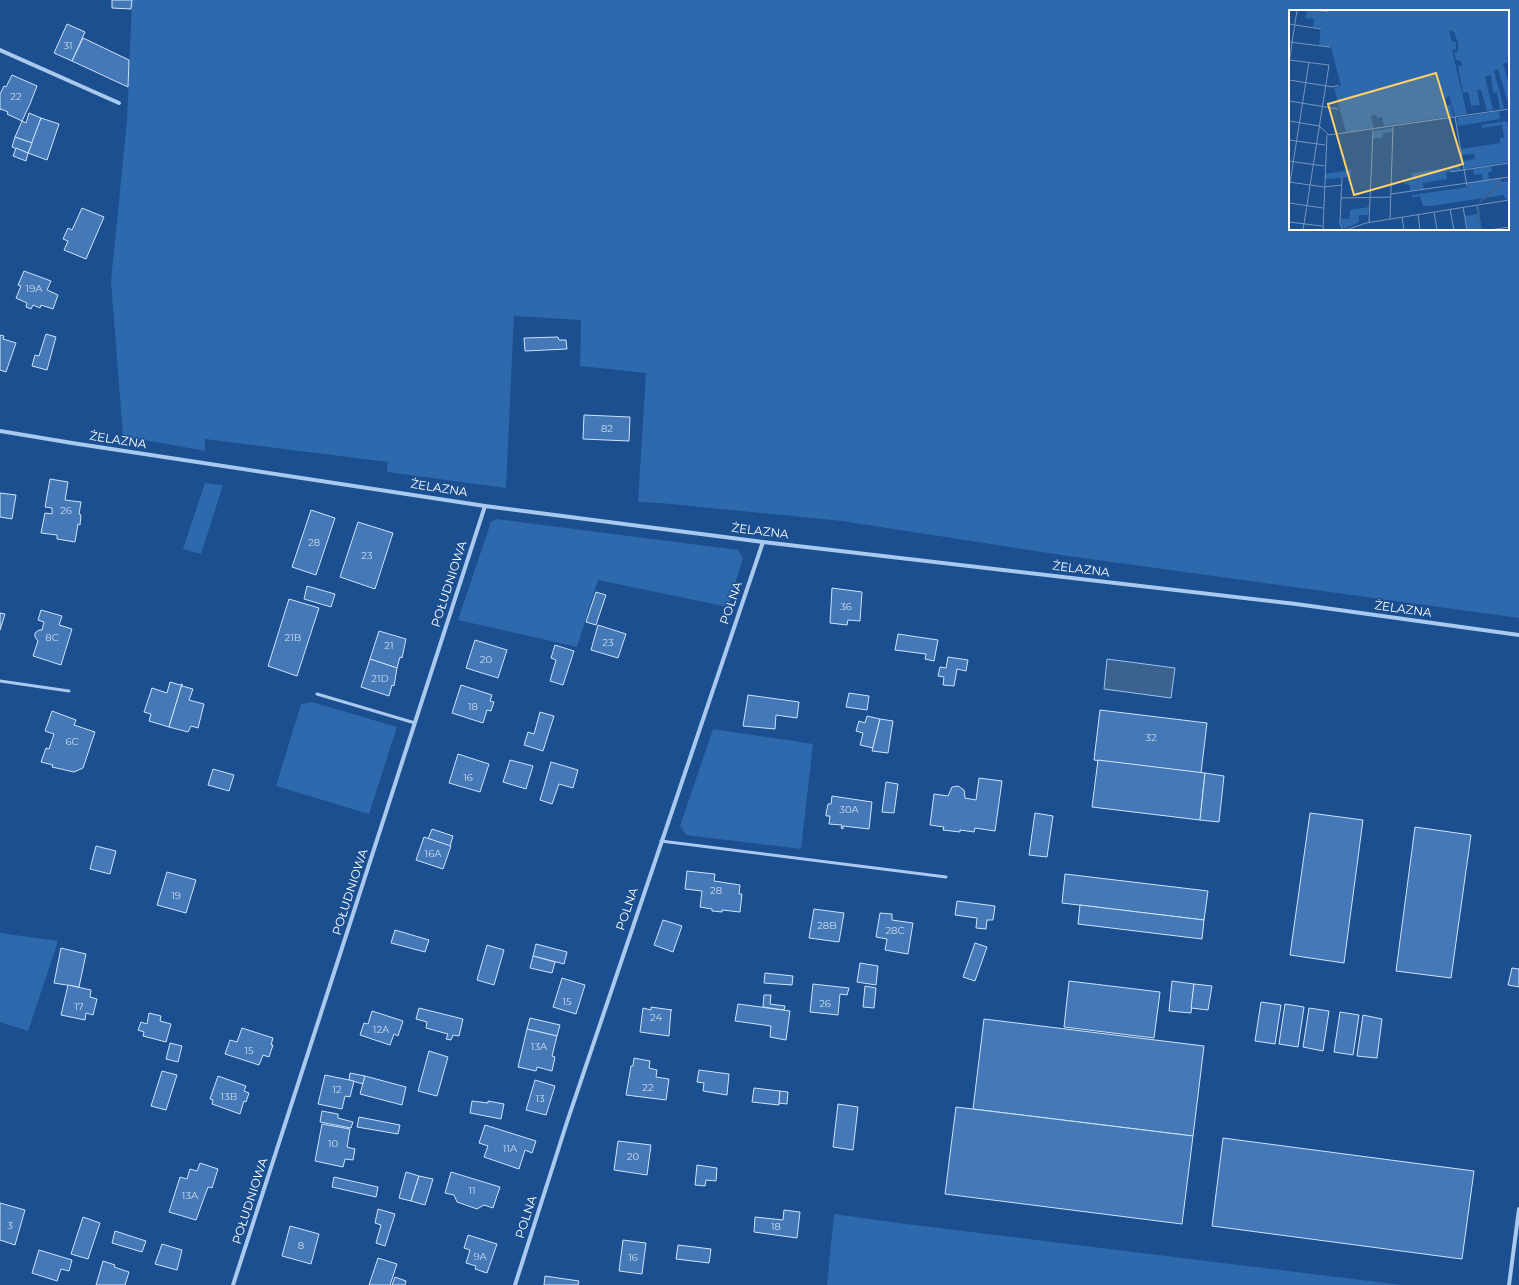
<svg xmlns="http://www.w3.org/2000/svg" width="1519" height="1285" font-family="Montserrat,sans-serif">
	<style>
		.green { fill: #2e69ad; fill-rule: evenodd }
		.water { fill: #3c6290; stroke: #9cc4f0 }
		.building { fill: #4478b7; stroke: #cfe3fa }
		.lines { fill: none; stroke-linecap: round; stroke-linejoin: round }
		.lane { stroke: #a9c9ee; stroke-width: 3 }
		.street { stroke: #a9c9ee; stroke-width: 4 }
		.labels { text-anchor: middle; stroke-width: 3; stroke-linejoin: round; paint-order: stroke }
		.number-label { font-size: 10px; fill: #d0dded }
		.street-label { font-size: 12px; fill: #fff; stroke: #1b4f8f }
		.inset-river { fill: none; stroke: #3c6290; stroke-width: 2 }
		.inset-road { fill: none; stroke: #7695bc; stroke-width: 1 }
		.view { fill: #ffd166; fill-opacity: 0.15; stroke: #ffd166; stroke-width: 2 }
		.inset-edge { fill: none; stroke: #fff; stroke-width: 2 }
	</style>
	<rect width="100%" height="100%" fill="#1b4f8f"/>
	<!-- green -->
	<g class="green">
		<path d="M132 0H1519V618L1061 555 842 521 660 503 638 502 646 373 580 366 581 320 514 316 506 488 387 472 388 462 205 439V451L123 436 111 281 127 120ZM1290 11H1508V229H1290Z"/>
		<polygon points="205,483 223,485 201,554 183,549"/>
		<polygon points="496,519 738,550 743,558 728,607 598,580 577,647 458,620 491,522"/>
		<polygon points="312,702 397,727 369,814 276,786 301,704"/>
		<polygon points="713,729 813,744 801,849 686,835 680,826"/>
		<polygon points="0,933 58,941 28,1031 0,1022"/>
		<polygon points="834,1214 898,1223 1402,1285 827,1285"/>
	</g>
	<!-- water -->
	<polygon class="water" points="1107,659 1175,668 1171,698 1104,689"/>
	<!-- building -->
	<g class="building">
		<polygon points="112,0 132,0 131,9 112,8"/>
		<polygon points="67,24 85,32 72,61 54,53"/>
		<polygon points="83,38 129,60 128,87 72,61"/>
		<polygon points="12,75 37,86 30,104 22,121 7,114 8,112 1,109 0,110 0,94 4,86 6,87"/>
		<polygon points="29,113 41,118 32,143 15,137 22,121 26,123"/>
		<polygon points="41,118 59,124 47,160 28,153"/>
		<polygon points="15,137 32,143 28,153 12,147"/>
		<polygon points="16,148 28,153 26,161 13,156"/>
		<polygon points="82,208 104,217 86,259 64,250 68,241 63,239 68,228 72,230"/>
		<polygon points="24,271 51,281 47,290 58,295 53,309 41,305 40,308 33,305 31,309 26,307 27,303 16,298 21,286 18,285"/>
		<polygon points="46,334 56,337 47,370 32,366 35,355 39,356"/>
		<polygon points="0,335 4,336 3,339 16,343 6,372 0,370"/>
		<polygon points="558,337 559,340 566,340 567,349 525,351 524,338"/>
		<polygon points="584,415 630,417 629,441 583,439"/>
		<polygon points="50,479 68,482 65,500 81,502 79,514 81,515 80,525 78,524 75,542 57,539 57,535 41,533 45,513 52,514 52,508 45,507"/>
		<polygon points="0,493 16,495 12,519 0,517"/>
		<polygon points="311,510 335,518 316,575 292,567"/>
		<polygon points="358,522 393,533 375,589 340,577"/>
		<polygon points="307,586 335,594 331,607 304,599"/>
		<polygon points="832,588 862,592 860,621 848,620 847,625 830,623"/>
		<polygon points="596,592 606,595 596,625 586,622"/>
		<polygon points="289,599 319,608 297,676 268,666"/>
		<polygon points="41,610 62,616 59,625 72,629 61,665 33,656 38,641 35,637 35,633 39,630 42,630 44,622 38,620"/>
		<polygon points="0,613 5,614 0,630"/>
		<polygon points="598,625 626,634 618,658 591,650"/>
		<polygon points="379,631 406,639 402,658 400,657 397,668 370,659"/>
		<polygon points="898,634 938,640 934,661 925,659 926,654 895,650"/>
		<polygon points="475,640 507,650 498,678 466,668"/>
		<polygon points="555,645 574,651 563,685 550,681 556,660 551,658"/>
		<polygon points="948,657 968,660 966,671 957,669 954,686 943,685 944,677 938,676 940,667 946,668"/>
		<polygon points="370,659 397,668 394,686 392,685 389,696 361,687"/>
		<polygon points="170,682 180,685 182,684 169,727 149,721 151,714 144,712 152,688 167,693"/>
		<polygon points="182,684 182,686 193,689 189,700 204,704 198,728 191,726 188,732 169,727"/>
		<polygon points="461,685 492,695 490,701 494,702 491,711 487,710 483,723 452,713"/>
		<polygon points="849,693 869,696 867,710 846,707"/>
		<polygon points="748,695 799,702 797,718 776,715 775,729 743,726"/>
		<polygon points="1100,710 1207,723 1201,773 1094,760"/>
		<polygon points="52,711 76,720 74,725 95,732 83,768 74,772 52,767 53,765 41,762 46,748 49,749 54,734 45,731"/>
		<polygon points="540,712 554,716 543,751 524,745 528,732 534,734"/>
		<polygon points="867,716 880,719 873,748 860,745 863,733 856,731 859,721 865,723"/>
		<polygon points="880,719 893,721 888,753 872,751"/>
		<polygon points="458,754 489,764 480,792 449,783"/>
		<polygon points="510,760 533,766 526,789 503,782"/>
		<polygon points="1098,760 1205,773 1200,820 1092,807"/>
		<polygon points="551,762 578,770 573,788 559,784 552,804 540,800"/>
		<polygon points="213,769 234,775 229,791 208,785"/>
		<polygon points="1205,773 1224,776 1219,822 1200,820"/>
		<polygon points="979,778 1002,781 995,831 975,828 974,832 960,830 960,832 943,830 944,827 930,825 934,794 948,796 952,787 958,786 964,790 965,798 976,800"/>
		<polygon points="886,782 898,784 894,813 882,812"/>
		<polygon points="832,796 872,802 869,829 843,826 843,829 841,828 842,825 829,824 830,816 826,816 826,814 828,804 831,804"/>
		<polygon points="1035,813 1053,816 1047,857 1029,855"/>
		<polygon points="1310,813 1363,820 1344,963 1290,955"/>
		<polygon points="1415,827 1471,835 1451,978 1396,971"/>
		<polygon points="432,829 453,836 450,846 428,839"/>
		<polygon points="424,837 451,846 443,869 416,860"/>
		<polygon points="96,846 116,851 110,874 90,869"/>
		<polygon points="687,871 715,874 714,881 740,885 739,894 742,894 740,912 722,910 722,912 712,911 712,909 700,907 702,891 685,889"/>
		<polygon points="167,872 196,880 186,913 157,905"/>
		<polygon points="1065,874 1208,891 1204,920 1062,903"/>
		<polygon points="957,901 995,906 993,920 987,920 986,929 976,928 977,918 955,915"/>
		<polygon points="1080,905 1204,920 1202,939 1078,924"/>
		<polygon points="814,909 844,913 839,942 809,938"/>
		<polygon points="880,913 892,914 892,920 913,923 908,954 885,950 887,939 876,937"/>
		<polygon points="663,920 682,926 673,952 654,945"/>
		<polygon points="395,930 429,940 425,952 391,943"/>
		<polygon points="975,943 987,947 975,981 963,977"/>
		<polygon points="536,944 567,952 564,964 533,956"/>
		<polygon points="487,945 504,950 494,985 477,980"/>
		<polygon points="61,948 86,954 79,987 54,983"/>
		<polygon points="533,956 555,962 552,973 530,968"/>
		<polygon points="860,963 878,966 876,985 857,982"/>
		<polygon points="1512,968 1519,969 1519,987 1508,985"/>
		<polygon points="765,973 793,976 792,985 764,983"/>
		<polygon points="562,978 585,985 576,1014 553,1007"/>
		<polygon points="1069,981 1160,992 1154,1038 1064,1027"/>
		<polygon points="1172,981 1194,984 1191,1013 1169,1011"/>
		<polygon points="813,984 849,988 847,995 840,994 838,1015 810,1012"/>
		<polygon points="1194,984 1212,986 1208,1010 1191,1008"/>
		<polygon points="68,985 91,990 90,997 97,999 93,1015 86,1013 85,1020 61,1015"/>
		<polygon points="865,986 876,988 874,1008 863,1007"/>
		<polygon points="764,995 771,995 770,1004 785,1006 784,1010 763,1007"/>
		<polygon points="1261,1002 1281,1005 1275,1044 1255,1041"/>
		<polygon points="738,1004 790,1011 786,1040 770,1037 771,1026 735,1021"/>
		<polygon points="1285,1004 1304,1007 1298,1047 1279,1044"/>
		<polygon points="651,1007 672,1010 671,1010 669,1036 640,1032 643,1008 651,1010"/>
		<polygon points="419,1008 463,1019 459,1036 453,1035 451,1040 446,1039 448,1034 426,1028 427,1022 416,1019"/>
		<polygon points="1309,1008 1329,1011 1323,1051 1303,1047"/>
		<polygon points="372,1011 403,1021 398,1036 394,1034 390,1045 360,1035 364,1023 368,1024"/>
		<polygon points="1340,1012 1359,1015 1353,1055 1334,1052"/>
		<polygon points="149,1013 161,1016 160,1021 171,1024 166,1042 143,1036 144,1032 138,1030 141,1022 147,1024"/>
		<polygon points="1363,1015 1382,1019 1377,1058 1357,1056"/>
		<polygon points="530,1018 560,1025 557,1036 527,1029"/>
		<polygon points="984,1019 1204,1046 1193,1136 973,1109"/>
		<polygon points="242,1028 273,1038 271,1045 273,1045 269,1057 263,1055 259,1065 225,1054 230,1040 237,1042"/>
		<polygon points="527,1029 557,1036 552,1056 555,1057 552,1071 537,1067 536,1071 518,1067"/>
		<polygon points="170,1043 182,1046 178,1062 166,1059"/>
		<polygon points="429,1051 448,1057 437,1096 418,1091"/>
		<polygon points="634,1058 650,1061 649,1068 657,1070 656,1077 669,1079 666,1100 626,1095 631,1066 633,1066"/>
		<polygon points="699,1070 729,1074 727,1095 703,1091 704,1083 697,1082"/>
		<polygon points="162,1071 177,1075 166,1110 151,1106"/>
		<polygon points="350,1073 365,1076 363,1084 349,1080"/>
		<polygon points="325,1075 354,1081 350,1097 345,1096 342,1109 318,1104"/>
		<polygon points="218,1076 246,1086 244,1091 249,1093 246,1102 244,1101 240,1114 212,1104 213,1100 210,1099"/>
		<polygon points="365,1076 406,1087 402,1105 360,1094"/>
		<polygon points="535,1080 555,1086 546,1115 526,1110"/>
		<polygon points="754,1088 780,1091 779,1105 752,1102"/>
		<polygon points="780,1091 788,1092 787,1104 779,1103"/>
		<polygon points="472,1101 488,1103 488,1101 504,1104 501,1119 470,1113"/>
		<polygon points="838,1104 858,1107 853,1150 833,1147"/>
		<polygon points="956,1107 1193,1136 1182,1224 945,1194"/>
		<polygon points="322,1111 338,1114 338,1118 353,1122 351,1128 320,1122"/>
		<polygon points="359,1117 400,1125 398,1134 357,1127"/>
		<polygon points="322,1124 350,1129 347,1147 355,1149 353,1160 345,1159 343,1167 315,1161"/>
		<polygon points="485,1125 536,1141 532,1153 525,1150 519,1169 484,1157 488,1146 479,1143"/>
		<polygon points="1223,1138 1474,1171 1462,1259 1212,1226"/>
		<polygon points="618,1141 651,1145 647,1175 614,1170"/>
		<polygon points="200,1163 218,1169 212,1188 208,1187 196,1220 169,1212 180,1177 187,1179 190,1169 197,1171"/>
		<polygon points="697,1165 717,1168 716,1181 706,1180 705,1186 695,1185"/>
		<polygon points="406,1172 419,1176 411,1201 399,1198"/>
		<polygon points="451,1172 500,1187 493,1208 484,1205 477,1209 457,1202 454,1195 445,1193"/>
		<polygon points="419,1176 433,1179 425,1205 411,1201"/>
		<polygon points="334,1177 378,1187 376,1197 332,1187"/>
		<polygon points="0,1203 25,1210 15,1245 0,1240"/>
		<polygon points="378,1209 395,1214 385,1246 376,1243 381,1225 375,1223"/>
		<polygon points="784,1210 800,1212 797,1238 754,1232 755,1217 783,1220"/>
		<polygon points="83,1217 100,1223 88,1259 71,1254"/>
		<polygon points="290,1226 319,1234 311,1264 282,1256"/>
		<polygon points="115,1231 146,1241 142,1252 112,1243"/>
		<polygon points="468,1235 497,1244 487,1273 475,1269 476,1266 466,1263 470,1250 464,1248"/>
		<polygon points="623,1240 646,1243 642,1274 619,1271"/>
		<polygon points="162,1244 182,1250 177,1270 155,1264"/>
		<polygon points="678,1245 711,1249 709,1263 676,1259"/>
		<polygon points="39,1250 72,1260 69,1271 61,1269 57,1281 32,1273"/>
		<polygon points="378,1258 397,1264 390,1285 369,1285"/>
		<polygon points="103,1261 115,1265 114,1267 129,1272 125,1285 96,1285"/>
		<polygon points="545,1276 579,1281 578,1285 544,1285"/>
		<polygon points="395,1277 406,1281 405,1285 392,1285"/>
	</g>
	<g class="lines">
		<!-- lane -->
		<g class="lane">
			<polyline points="0,681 69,691"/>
			<polyline points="317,694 415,723"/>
			<polyline points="661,841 946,877"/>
		</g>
		<!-- street -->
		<g class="street">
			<polyline points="0,50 119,103"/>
			<polyline points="0,431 72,443 485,506 763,542 1296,604 1519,635"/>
			<polyline points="233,1285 485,506"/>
			<polyline points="515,1285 567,1122 763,542"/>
			<polyline points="1509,1285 1519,1209"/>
		</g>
	</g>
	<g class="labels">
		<!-- number labels -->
		<g class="number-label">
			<text x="68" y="49">31</text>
			<text x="16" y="100">22</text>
			<text x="34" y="292">19A</text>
			<text x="607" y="432">82</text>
			<text x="66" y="514">26</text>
			<text x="314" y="546">28</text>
			<text x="367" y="559">23</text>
			<text x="846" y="610">36</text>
			<text x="52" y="641">8C</text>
			<text x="293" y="641">21B</text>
			<text x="608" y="646">23</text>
			<text x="389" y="649">21</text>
			<text x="486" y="663">20</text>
			<text x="380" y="682">21D</text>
			<text x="473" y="710">18</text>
			<text x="1151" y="741">32</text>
			<text x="72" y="745">6C</text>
			<text x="468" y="781">16</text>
			<text x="849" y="813">30A</text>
			<text x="433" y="857">16A</text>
			<text x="716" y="894">28</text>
			<text x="176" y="899">19</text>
			<text x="827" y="929">28B</text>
			<text x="895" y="934">28C</text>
			<text x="567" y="1005">15</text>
			<text x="825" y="1007">26</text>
			<text x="79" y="1010">17</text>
			<text x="656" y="1021">24</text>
			<text x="381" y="1033">12A</text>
			<text x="539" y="1050">13A</text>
			<text x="249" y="1054">15</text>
			<text x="648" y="1091">22</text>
			<text x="337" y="1093">12</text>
			<text x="229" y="1100">13B</text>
			<text x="540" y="1102">13</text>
			<text x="333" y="1147">10</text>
			<text x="510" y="1152">11A</text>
			<text x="633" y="1160">20</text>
			<text x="472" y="1194">11</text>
			<text x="190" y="1199">13A</text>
			<text x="10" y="1229">3</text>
			<text x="776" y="1230">18</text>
			<text x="301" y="1249">8</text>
			<text x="480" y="1260">9A</text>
			<text x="633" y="1261">16</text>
		</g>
		<!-- street labels -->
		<g class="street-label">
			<text transform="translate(118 440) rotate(9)" y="4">ŻELAZNA</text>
			<text transform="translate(439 488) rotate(9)" y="4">ŻELAZNA</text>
			<text transform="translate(760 531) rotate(7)" y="4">ŻELAZNA</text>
			<text transform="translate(1081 569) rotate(7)" y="4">ŻELAZNA</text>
			<text transform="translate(449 584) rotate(-72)" y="4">POŁUDNIOWA</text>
			<text transform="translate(731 603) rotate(-71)" y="4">POLNA</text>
			<text transform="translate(1403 609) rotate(8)" y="4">ŻELAZNA</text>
			<text transform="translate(350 892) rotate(-72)" y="4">POŁUDNIOWA</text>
			<text transform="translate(627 909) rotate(-71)" y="4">POLNA</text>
			<text transform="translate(250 1201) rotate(-72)" y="4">POŁUDNIOWA</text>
			<text transform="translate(526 1217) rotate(-72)" y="4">POLNA</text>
		</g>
	</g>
	<!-- overview -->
	<g transform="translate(1289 10)">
		<rect width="220" height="220" fill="#1b4f8f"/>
		<path d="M18 0 37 3 41 0H220V52L214 54 220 74V97L209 59 205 61 215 98 211 99 208 82 204 83 202 65 196 67 204 100 198 101 192 80H188L191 95 183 96 184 103 179 82 174 83 169 56H173L172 51 167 50 165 43 169 41V33L165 22 160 20 164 37 163 31 167 32V39L163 40 178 104 166 106 160 86 156 89 158 95H162L164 106 95 116 93 107 88 108 87 105 82 106 85 118 57 122 45 78 52 76 42 37 30 35 32 18 24 17 25 9 16 8ZM210 101 211 109 169 116 168 108ZM217 111 220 114V152L175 159 174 151 186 149 185 144 173 145 172 139 211 133V128H215L213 115 193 118 192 115ZM103 118V122L94 123 93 128 84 129 85 121ZM171 156 172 160 157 162 158 169 134 173 135 179 121 181V175L115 174V172L124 170 123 163ZM202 156 203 162 199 163 200 169 194 170 193 164 185 165 184 159ZM62 160V167L36 169V164ZM212 168V172L220 171V189H216L215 185 142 196H134L131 186 123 188V185L179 177V173ZM187 196H190L192 220H179L176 206 189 204ZM80 197 79 205H70V212L56 219 54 217 52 209H60L61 200Z" fill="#2e69ad"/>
		<path class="inset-river" d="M191 192 209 175 211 169M188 197 192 220"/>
		<path class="inset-road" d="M24 0 39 2M0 14 32 19M0 32 41 37M0 50 40 55 14 220M0 53 8 0M0 70 44 77 50 75M0 91 49 99M166 107 178 176M0 111 30 116 40 125 220 99M0 130 36 135M0 151 35 156M161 162 220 153M53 167 51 213 54 220M0 172 35 177 53 175M0 179 20 52M102 184 220 167M52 188 102 187M0 193 34 198M174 197 178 220M161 199 165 220M145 202 148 220M129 204 131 220M113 207 115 220M101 209 104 117M0 212 33 216M80 212 84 120M34 220 38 125M57 220 77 213 220 190M201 220 220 217"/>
		<path class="view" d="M147 63 174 154 65 185 39 94Z"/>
		<rect width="220" height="220" class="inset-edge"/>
	</g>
</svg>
